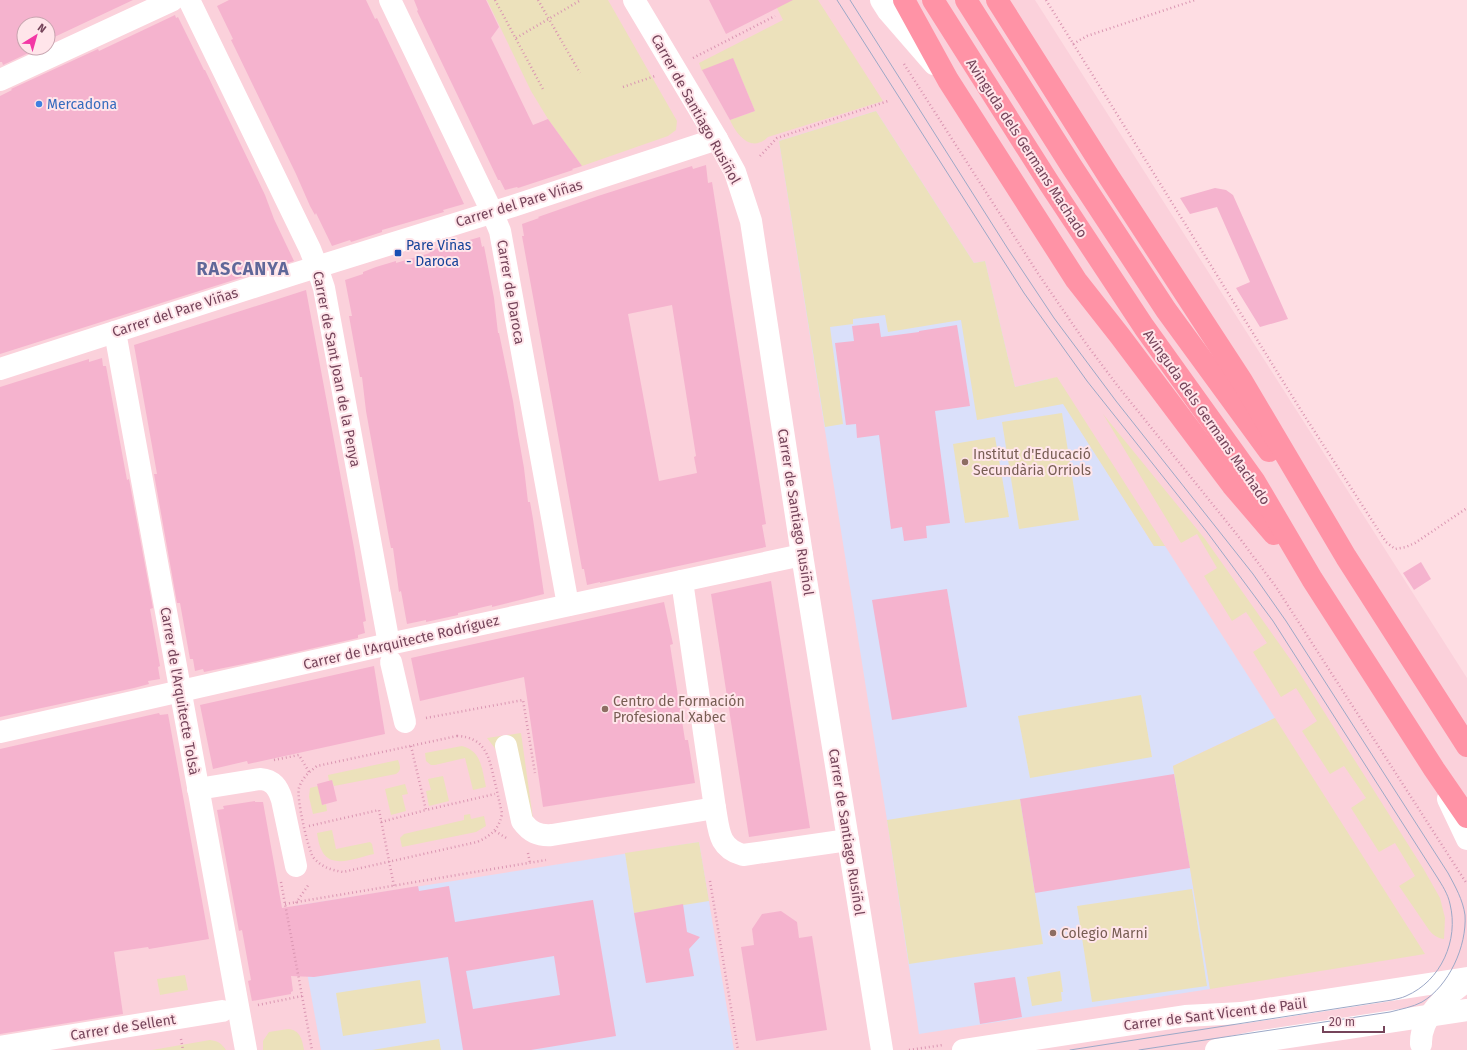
<svg xmlns="http://www.w3.org/2000/svg" width="1467" height="1050" font-family="'Fira Sans',sans-serif">
	<style>
		.residential { fill: #fbd1db; fill-rule: evenodd }
		.education { fill: #dae0fa }
		.green { fill: #ece1bb }
		.building { fill: #f5b3ce; fill-rule: evenodd }
		.lines { fill: none; stroke-linecap: round; stroke-linejoin: round }
		.path { stroke: #da96b2; stroke-width: 2.5; stroke-dasharray: 1 3; stroke-linecap: butt }
		.minor { stroke: #fff; stroke-width: 22 }
		.major { stroke: #ff93a6; stroke-width: 22 }
		.tram { stroke: #9ca8c7; stroke-width: 1 }
		.shop-dot { fill: #3f7fe0; stroke: #ffe5ea; stroke-width: 1.5 }
		.transit-dot { fill: #1a4fb4; stroke: #ffe5ea; stroke-width: 1.5 }
		.education-dot { fill: #8d6e63; stroke: #ffe5ea; stroke-width: 1.5 }
		.labels { text-anchor: middle; stroke-width: 4; stroke-linejoin: round; paint-order: stroke }
		.shop-label { font-size: 14px; fill: #366cbe; stroke: #ffe5ea; text-anchor: start }
		.street-label { font-size: 14px; fill: #75445a; stroke: #ffe5ea }
		.transit-label { font-size: 14px; fill: #164399; stroke: #ffe5ea; text-anchor: start }
		.education-label { font-size: 14px; fill: #785e54; stroke: #ffe5ea; text-anchor: start }
		.district-label { font-size: 18px; font-weight: bold; letter-spacing: 1px; fill: #5f6799; stroke: #ffe5ea }
	</style>
	<rect width="100%" height="100%" fill="#fedde3"/>
	<!-- residential -->
	<path class="residential" d="M0 0H1035L1467 678V1050H0ZM24 24H48V48H24Z"/>
	<!-- education -->
	<g class="education">
		<polygon points="876,111 974,263 985,261 1015,387 1048,379 1154,546 1165,546 1275,718 1173,766 1210,989 919,1034 887,820 779,141"/>
		<polygon points="699,842 734,1050 321,1050 295,906"/>
	</g>
	<!-- green -->
	<g class="green">
		<polygon points="487,0 608,0 677,121 676,130 668,136 582,166 548,119 531,91"/>
		<path d="M773 0H818L883 101 768 137C752 153 737 136 730 120L755 111 733 59 702 71 699 63 783 20Z"/>
		<polygon points="876,111 974,263 985,261 1015,387 1057,377 1165,546 1154,546 1063,404 977,420 961,320 888,332 885,315 853,319 853,324 830,327 843,424 825,427 779,141"/>
		<polygon points="1062,413 1079,520 1019,529 1002,422"/>
		<path d="M1103 414 1205 539 1256 611 1295 666 1423 868 1440 898 1445 918 1444 939C1437 938 1433 935 1429 930L1399 886 1415 876 1395 843 1379 852 1351 808 1366 798 1344 766 1330 774 1302 731 1317 721 1296 688 1281 697 1253 652 1267 643 1246 612 1232 621 1204 576 1217 568 1197 534 1181 543Z"/>
		<polygon points="995,437 1009,517 965,523 953,444"/>
		<polygon points="1141,695 1152,757 1030,778 1018,716"/>
		<polygon points="1275,718 1425,954 1210,989 1173,766"/>
		<polygon points="521,733 534,826 494,747 487,738"/>
		<path d="M462 746C482 751 482 770 486 787L473 790 465 758 435 765H431L426 761 425 753Z"/>
		<path d="M398 760C400 766 402 770 396 774L334 786 332 781H329L328 775Z"/>
		<polygon points="443,776 449,801 429,806 426,791 431,790 428,779"/>
		<polygon points="405,784 408,794 402,795 406,811 391,815 385,789"/>
		<polygon points="318,786 323,805 326,804 327,811 313,814 309,797 310,788"/>
		<polygon points="1020,799 1043,944 909,964 887,820"/>
		<polygon points="470,814 471,819 484,816 486,826 476,832 402,847 400,838 404,834 464,820 464,815"/>
		<path d="M332 830 336 849 370 842 372 844 374 854C359 857 331 870 322 851 319 846 318 839 317 833Z"/>
		<polygon points="699,842 709,901 634,913 625,853"/>
		<polygon points="1192,889 1207,986 1092,1002 1077,906"/>
		<polygon points="1060,971 1063,992 1061,992 1062,1001 1032,1006 1027,977"/>
		<polygon points="185,975 188,990 160,995 157,979"/>
		<polygon points="420,980 426,1023 343,1036 336,993"/>
		<path d="M288 1029C300 1030 302 1039 304 1050H263V1041L269 1032Z"/>
		<polygon points="439,1039 441,1050 372,1050"/>
		<path d="M210 1040C218 1041 221 1043 226 1050H152Z"/>
	</g>
	<!-- building -->
	<g class="building">
		<polygon points="0,0 133,0 48,40 48,24 24,24 24,48 39,48 3,65 2,62 0,62"/>
		<polygon points="229,0 366,0 375,19 377,18 400,66 464,204 443,210 444,212 382,230 382,232 351,242 350,240 332,246 316,213 315,215 310,206 296,174 235,48 231,40 233,39 217,6"/>
		<polygon points="414,0 486,0 499,27 491,38 533,125 548,119 582,166 572,169 573,170 518,188 517,187 505,190 500,180 498,180 466,113 417,11 418,10"/>
		<polygon points="709,0 793,0 726,34"/>
		<polygon points="175,15 176,18 178,17 204,70 205,70 265,195 274,219 294,261 0,354 0,96 12,90 11,89 98,49 99,51"/>
		<polygon points="733,58 755,111 730,120 702,70"/>
		<path d="M706 165 708 183 712 182 766 524 762 525 766 547 600 583V582L587 585 584 569H582L555 418 522 236H524L522 224 539 218 538 217 598 196 692 166 693 169ZM672 305 696 456 694 457 697 473 659 481 628 314Z"/>
		<polygon points="1215,188 1226,190 1233,195 1288,319 1260,327 1236,288 1250,282 1217,207 1190,214 1180,198"/>
		<polygon points="480,237 482,247 484,246 494,298 498,333 499,333 513,401 518,434 524,468 528,502 530,502 533,519 544,594 492,607 492,605 458,613 458,615 426,622 426,620 407,624 401,591 399,592 393,548 391,548 389,538 366,411 362,377 360,377 349,316 352,316 345,280 363,274 363,272 376,267 396,261 396,263 430,253 429,251 458,241 459,243"/>
		<polygon points="306,290 354,548 366,621 363,622 365,633 358,635 358,638 248,663 204,672 203,669 195,671 193,659 190,659 180,603 177,603 154,474 157,474 134,345"/>
		<polygon points="879,323 881,337 919,332 919,331 957,325 970,406 935,411 950,523 926,526 927,538 904,541 902,527 891,529 879,435 857,438 856,424 846,425 835,343 854,341 852,326"/>
		<polygon points="102,358 103,366 106,366 127,480 129,479 153,608 150,609 160,666 158,667 160,679 148,681 149,684 134,688 0,717 0,387 89,359 89,362"/>
		<polygon points="1421,562 1431,579 1414,590 1403,573"/>
		<polygon points="771,581 810,828 749,837 711,594"/>
		<polygon points="947,589 967,707 892,720 872,600"/>
		<polygon points="664,602 673,644 670,645 685,740 688,740 695,783 543,807 524,677 420,701 411,658"/>
		<polygon points="374,666 385,734 248,764 247,761 213,769 200,705"/>
		<polygon points="159,713 160,715 168,714 209,939 149,949 148,947 114,952 123,1014 0,1034 0,749"/>
		<polygon points="1174,774 1190,868 1035,893 1020,799"/>
		<polygon points="332,780 337,801 322,805 317,784"/>
		<path d="M255 801V802H263L282 908 418 886 419 891 449 886 455 922 593 900 616 1036 531 1050H463L448 957 314 977 291 976 293 991 291 992V994L252 1001 248 981 251 980 242 930 239 931 217 810 224 809 223 806ZM554 956 560 995 473 1009 466 971Z"/>
		<polygon points="683,904 687,932 700,937 689,949 694,976 646,983 634,913"/>
		<polygon points="781,911 797,922 799,938 812,936 827,1030 756,1041 741,947 754,945 752,929 762,914"/>
		<polygon points="1015,977 1022,1017 980,1024 974,983"/>
	</g>
	<g class="lines">
		<!-- path -->
		<g class="path">
			<polyline points="495,0 544,91"/>
			<polyline points="538,0 580,73"/>
			<polyline points="1046,0 1302,412 1386,542 1395,549 1406,547 1415,543 1467,508"/>
			<polyline points="516,38 581,0"/>
			<polyline points="1073,44 1087,36 1195,0"/>
			<polyline points="693,58 775,16"/>
			<polyline points="904,64 1039,275 1087,345 1117,385 1238,536 1276,587 1467,884"/>
			<polyline points="623,87 655,76"/>
			<polyline points="760,156 777,138 888,101"/>
			<polyline points="426,718 523,700 535,773"/>
			<path d="M457 736C484 737 489 755 494 779 497 790 499 801 502 813 500 828 491 836 477 842L343 872C331 870 321 867 313 857 308 849 296 797 299 788 302 778 309 772 317 766Z"/>
			<polyline points="411,746 426,810 495,794"/>
			<polyline points="274,760 299,755 309,772"/>
			<polyline points="381,822 426,810"/>
			<polyline points="309,826 379,810 394,886"/>
			<polyline points="495,831 508,839"/>
			<polyline points="528,853 530,863"/>
			<polyline points="710,881 738,1050"/>
			<polyline points="281,882 312,1050"/>
			<polyline points="296,903 309,884"/>
			<polyline points="285,904 546,860"/>
			<polyline points="258,1005 302,996"/>
			<polyline points="181,1039 183,1050"/>
			<polyline points="909,1050 943,1045"/>
		</g>
		<!-- minor -->
		<g class="minor">
			<polyline points="189,0 310,249 317,267 324,288 389,644"/>
			<polyline points="390,0 492,212 500,231 568,605"/>
			<polyline points="634,0 717,139 735,172 751,221 802,555 882,1050"/>
			<polyline points="881,0 888,11 934,64"/>
			<polyline points="0,80 173,0"/>
			<polyline points="115,332 246,1050"/>
			<polyline points="0,369 294,274 513,206 717,139"/>
			<path d="M682 581 715 808C719 830 718 848 743 855L848 840"/>
			<polyline points="391,662 405,722"/>
			<polyline points="0,732 389,644 802,555"/>
			<path d="M506 746 522 821C530 832 538 836 552 835L715 808"/>
			<path d="M198 789 260 779C273 780 278 787 282 800L296 866"/>
			<polyline points="1448,799 1467,839"/>
			<path d="M1421 1044C1420 1016 1446 996 1467 981"/>
			<polyline points="0,1047 222,1011"/>
			<polyline points="963,1050 1185,1016 1241,1013 1467,978"/>
			<polyline points="1216,1050 1256,1042 1467,1010"/>
		</g>
		<!-- major -->
		<g class="major">
			<polyline points="904,0 948,80 1076,280 1120,336 1232,485 1274,534"/>
			<polyline points="933,0 1049,183 1144,327 1255,482 1312,579 1434,769 1467,817"/>
			<polyline points="966,0 1072,167 1166,310 1269,451"/>
			<polyline points="997,0 1109,177 1242,381 1346,557 1467,746"/>
		</g>
		<!-- tram -->
		<g class="tram">
			<path d="M837 0 1024 293 1087 381 1207 532 1273 621 1437 877C1442 885 1448 894 1450 904 1459 940 1441 981 1406 996 1402 998 1396 999 1392 1000 1285 1017 1177 1033 1070 1050"/>
			<path d="M850 0 1008 249 1054 318 1116 401 1253 574 1286 621 1448 873C1455 886 1463 900 1465 915 1467 946 1449 986 1422 1002 1413 1007 1401 1009 1390 1012L1139 1050"/>
		</g>
	</g>
	<!-- markers -->
	<circle class="shop-dot" cx="39" cy="104" r="4"/>
	<rect class="transit-dot" x="394" y="249" width="8" height="8" rx="2"/>
	<g class="education-dot">
		<circle cx="965" cy="462" r="4"/>
		<circle cx="605" cy="709" r="4"/>
		<circle cx="1053" cy="933" r="4"/>
	</g>
	<g class="labels">
		<!-- shop labels -->
		<g class="shop-label">
			<text x="47" y="109">Mercadona</text>
		</g>
		<!-- street labels -->
		<g class="street-label">
			<text transform="translate(696 109) rotate(61)" y="5">Carrer de Santiago Rusiñol</text>
			<text transform="translate(1027 148) rotate(57)" y="5">Avinguda dels Germans Machado</text>
			<text transform="translate(519 203) rotate(-17)" y="5">Carrer del Pare Viñas</text>
			<text transform="translate(511 292) rotate(80)" y="5">Carrer de Daroca</text>
			<text transform="translate(175 312) rotate(-18)" y="5">Carrer del Pare Viñas</text>
			<text transform="translate(337 369) rotate(79)" y="5">Carrer de Sant Joan de la Penya</text>
			<text transform="translate(1207 417) rotate(55)" y="5">Avinguda dels Germans Machado</text>
			<text transform="translate(796 512) rotate(81)" y="5">Carrer de Santiago Rusiñol</text>
			<text transform="translate(401 642) rotate(-13)" y="5">Carrer de l'Arquitecte Rodríguez</text>
			<text transform="translate(180 691) rotate(80)" y="5">Carrer de l'Arquitecte Tolsà</text>
			<text transform="translate(847 832) rotate(81)" y="5">Carrer de Santiago Rusiñol</text>
			<text transform="translate(1215 1014) rotate(-7)" y="5">Carrer de Sant Vicent de Paül</text>
			<text transform="translate(123 1027) rotate(-9)" y="5">Carrer de Sellent</text>
		</g>
		<!-- transit labels -->
		<g class="transit-label">
			<text x="406" y="250">Pare Viñas<tspan x="406" dy="16">- Daroca</tspan></text>
		</g>
		<!-- education labels -->
		<g class="education-label">
			<text x="973" y="459">Institut d'Educació<tspan x="973" dy="16">Secundària Orriols</tspan></text>
			<text x="613" y="706">Centro de Formación<tspan x="613" dy="16">Profesional Xabec</tspan></text>
			<text x="1061" y="938">Colegio Marni</text>
		</g>
		<!-- district labels -->
		<g class="district-label">
			<text x="243" y="275">RASCANYA</text>
		</g>
	</g>
	<!-- north arrow -->
	<g transform="translate(36 36) rotate(37)"><circle r="19" fill="#ffe5ea" stroke="#c8a5b0"/>
	<path d="M0-3L7 15L0 10L-7 15Z" fill="#f337a5"/>
	<text y="-6" font-size="11" font-weight="bold" text-anchor="middle" fill="#75445a">N</text>
	</g>
	<!-- scale -->
	<path d="M1323 1026v6h61v-6" fill="none" stroke="#75445a" stroke-width="2"/>
	<text x="1329" y="1026" font-size="12" fill="#75445a" stroke="#ffe5ea" stroke-width="3" paint-order="stroke">20 m</text>
</svg>
